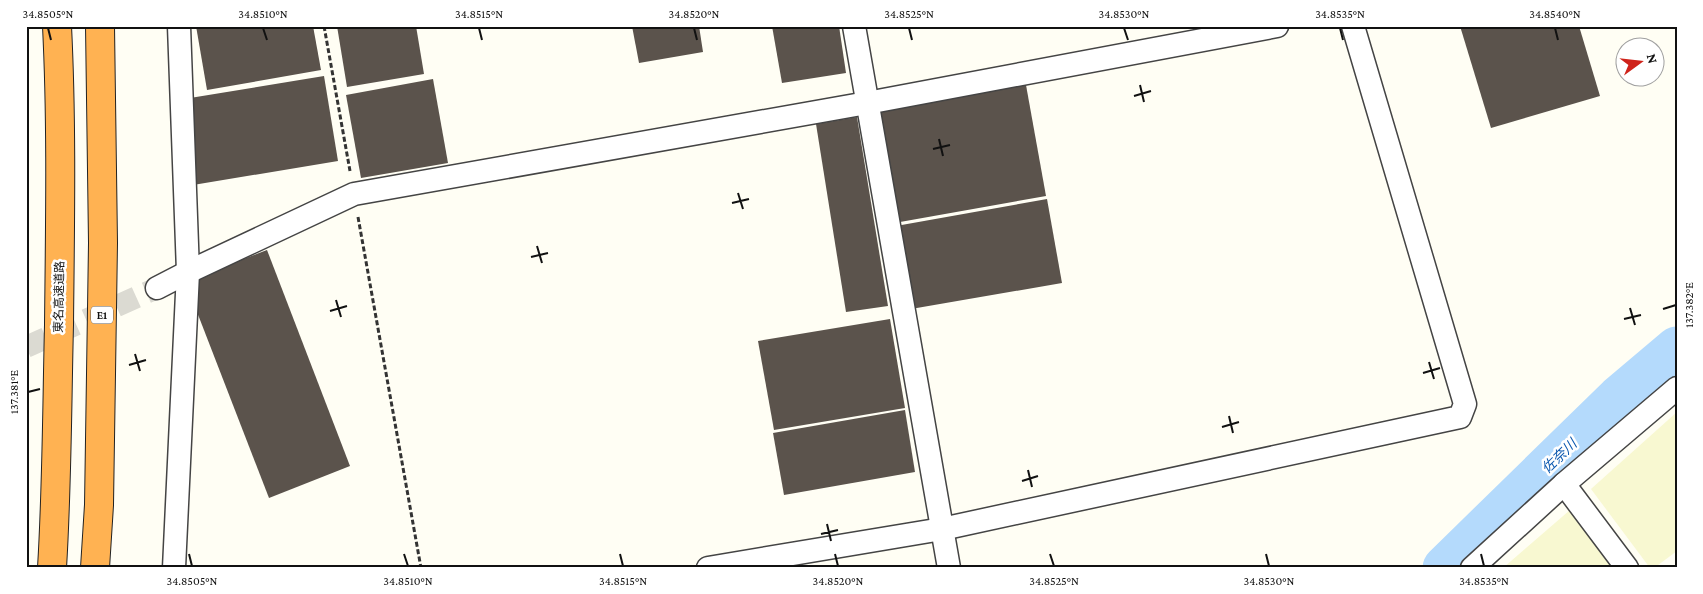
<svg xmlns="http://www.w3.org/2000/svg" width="1703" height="594" font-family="'Crimson Pro','Noto Sans JP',serif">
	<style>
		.farmland { fill: #f8f8d1 }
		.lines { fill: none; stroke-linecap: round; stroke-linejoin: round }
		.river { stroke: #b4dafc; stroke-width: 45 }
		.building { fill: #5b534c }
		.minor-tunnel { stroke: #dbdad2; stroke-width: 22; stroke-dasharray: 22 11; stroke-linecap: butt }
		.minor-casing { stroke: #444; stroke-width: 25 }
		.motorway-casing { stroke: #222; stroke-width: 30 }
		.path { stroke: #333; stroke-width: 3; stroke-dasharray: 5 2.5; stroke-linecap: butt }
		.minor { stroke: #fff; stroke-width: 22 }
		.motorway { stroke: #ffb252; stroke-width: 28 }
		.ticks { fill: none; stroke: #111; stroke-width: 2 }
		.labels { text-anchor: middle; stroke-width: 5; stroke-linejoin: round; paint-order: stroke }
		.shield { fill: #fff; stroke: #585858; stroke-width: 1 }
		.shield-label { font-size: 11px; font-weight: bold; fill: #111 }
		.street-label { font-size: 12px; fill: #111; stroke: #fff }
		.water-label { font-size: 14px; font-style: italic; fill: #0c59b0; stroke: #fff }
		.neatline { fill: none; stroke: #111; stroke-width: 2 }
		.ticks-label { font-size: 12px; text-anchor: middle; fill: #111 }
	</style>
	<rect width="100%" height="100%" fill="#fffef4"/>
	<!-- farmland -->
	<g class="farmland">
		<polygon points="1677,412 1677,551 1654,568 1650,568 1591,489"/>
		<polygon points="1570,510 1612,568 1503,568"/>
	</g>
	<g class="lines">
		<!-- river -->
		<polyline class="river" points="1445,568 1619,398 1677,349"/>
	</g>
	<!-- building -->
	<g class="building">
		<polygon points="196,26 313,26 321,70 207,90"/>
		<polygon points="337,26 416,26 424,74 347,87"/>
		<polygon points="632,26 699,26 703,52 639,63"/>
		<polygon points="772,26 839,26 846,73 782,83"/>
		<polygon points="1460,26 1579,26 1600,96 1491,128"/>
		<polygon points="324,76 338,161 193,185 190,98"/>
		<polygon points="433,79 448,163 361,178 346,95"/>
		<polygon points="1026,85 1046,196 900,222 880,110"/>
		<polygon points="857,117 888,306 846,312 816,124"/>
		<polygon points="1047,199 1062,283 911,309 896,226"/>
		<polygon points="267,250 350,466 269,498 185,281"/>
		<polygon points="890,319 905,408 774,430 758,341"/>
		<polygon points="905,410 915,472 784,495 773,433"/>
	</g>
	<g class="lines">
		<!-- minor-tunnel -->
		<polyline class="minor-tunnel" points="26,347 157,288"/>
		<defs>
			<g id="minor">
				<polyline points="854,26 949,568"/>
				<polyline points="157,288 188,272 354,194 867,103 1277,26"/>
				<polyline points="1564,484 1627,568"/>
				<polyline points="174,568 188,272 179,26"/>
				<polyline points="708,568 942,529 1460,417 1465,404 1353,26"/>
				<polyline points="1472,568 1564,484 1677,388"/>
			</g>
			<g id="motorway">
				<path d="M52 568C57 487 57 406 59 325 60 226 62 126 57 26"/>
				<polyline points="95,568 99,505 103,243 100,26"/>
			</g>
		</defs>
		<!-- minor casing -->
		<use href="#minor" class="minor-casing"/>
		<!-- motorway casing -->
		<use href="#motorway" class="motorway-casing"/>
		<!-- path -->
		<g class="path">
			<polyline points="324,26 350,171"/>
			<polyline points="358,217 421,568"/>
		</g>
		<!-- minor -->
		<use href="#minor" class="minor"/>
		<!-- motorway -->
		<use href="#motorway" class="motorway"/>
	</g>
	<!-- ticks -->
	<path class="ticks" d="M48 28 51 40M263 28 267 40M479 28 482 40M694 28 697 40M909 28 912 40M1124 28 1128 40M1340 28 1343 40M1555 28 1558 40M1140 85 1144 102M1134 96 1151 91M939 139 943 156M933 149 950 145M738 193 743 209M732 203 749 199M537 246 542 263M531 257 548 253M336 300 341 317M1630 308 1635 325M1663 309 1676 305M330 311 347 306M1624 319 1641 315M135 354 140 371M1429 362 1434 379M129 365 146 360M1423 373 1440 368M28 392 40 389M1229 416 1233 433M1222 427 1239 422M1028 470 1032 487M1022 481 1038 476M827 524 831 541M821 534 838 530M189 554 192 566M404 554 408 566M620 554 623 566M835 554 838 566M1050 554 1054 566M1266 554 1269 566M1481 554 1484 566"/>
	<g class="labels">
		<!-- shield labels -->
		<rect class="shield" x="91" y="306.5" width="22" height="17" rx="4"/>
		<g class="shield-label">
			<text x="102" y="319">E1</text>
		</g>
		<!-- street labels -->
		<g class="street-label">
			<text transform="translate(59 297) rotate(-89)" y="4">東名高速道路</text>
		</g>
		<!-- water labels -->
		<g class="water-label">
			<text transform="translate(1559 456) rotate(-44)" y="5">佐奈川</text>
		</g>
	</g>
	<!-- border -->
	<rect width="1703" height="594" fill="none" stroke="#ffffff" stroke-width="55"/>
	<!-- north arrow -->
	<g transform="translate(1640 62) rotate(75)"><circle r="24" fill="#ffffff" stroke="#a0a0a0"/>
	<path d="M0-4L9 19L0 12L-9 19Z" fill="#cf231a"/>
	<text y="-8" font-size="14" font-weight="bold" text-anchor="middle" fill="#111111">N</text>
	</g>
	<rect x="28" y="28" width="1648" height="538" class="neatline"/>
	<g class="ticks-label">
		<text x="48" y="18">34.8505°N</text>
		<text x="263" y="18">34.8510°N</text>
		<text x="479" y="18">34.8515°N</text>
		<text x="694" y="18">34.8520°N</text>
		<text x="909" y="18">34.8525°N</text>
		<text x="1124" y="18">34.8530°N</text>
		<text x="1340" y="18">34.8535°N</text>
		<text x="1555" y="18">34.8540°N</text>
		<text transform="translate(1689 305) rotate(-90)" y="4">137.382°E</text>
		<text transform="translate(14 392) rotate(-90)" y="4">137.381°E</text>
		<text x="192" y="585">34.8505°N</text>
		<text x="408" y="585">34.8510°N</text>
		<text x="623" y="585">34.8515°N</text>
		<text x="838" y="585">34.8520°N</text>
		<text x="1054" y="585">34.8525°N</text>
		<text x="1269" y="585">34.8530°N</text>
		<text x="1484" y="585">34.8535°N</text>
	</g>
</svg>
